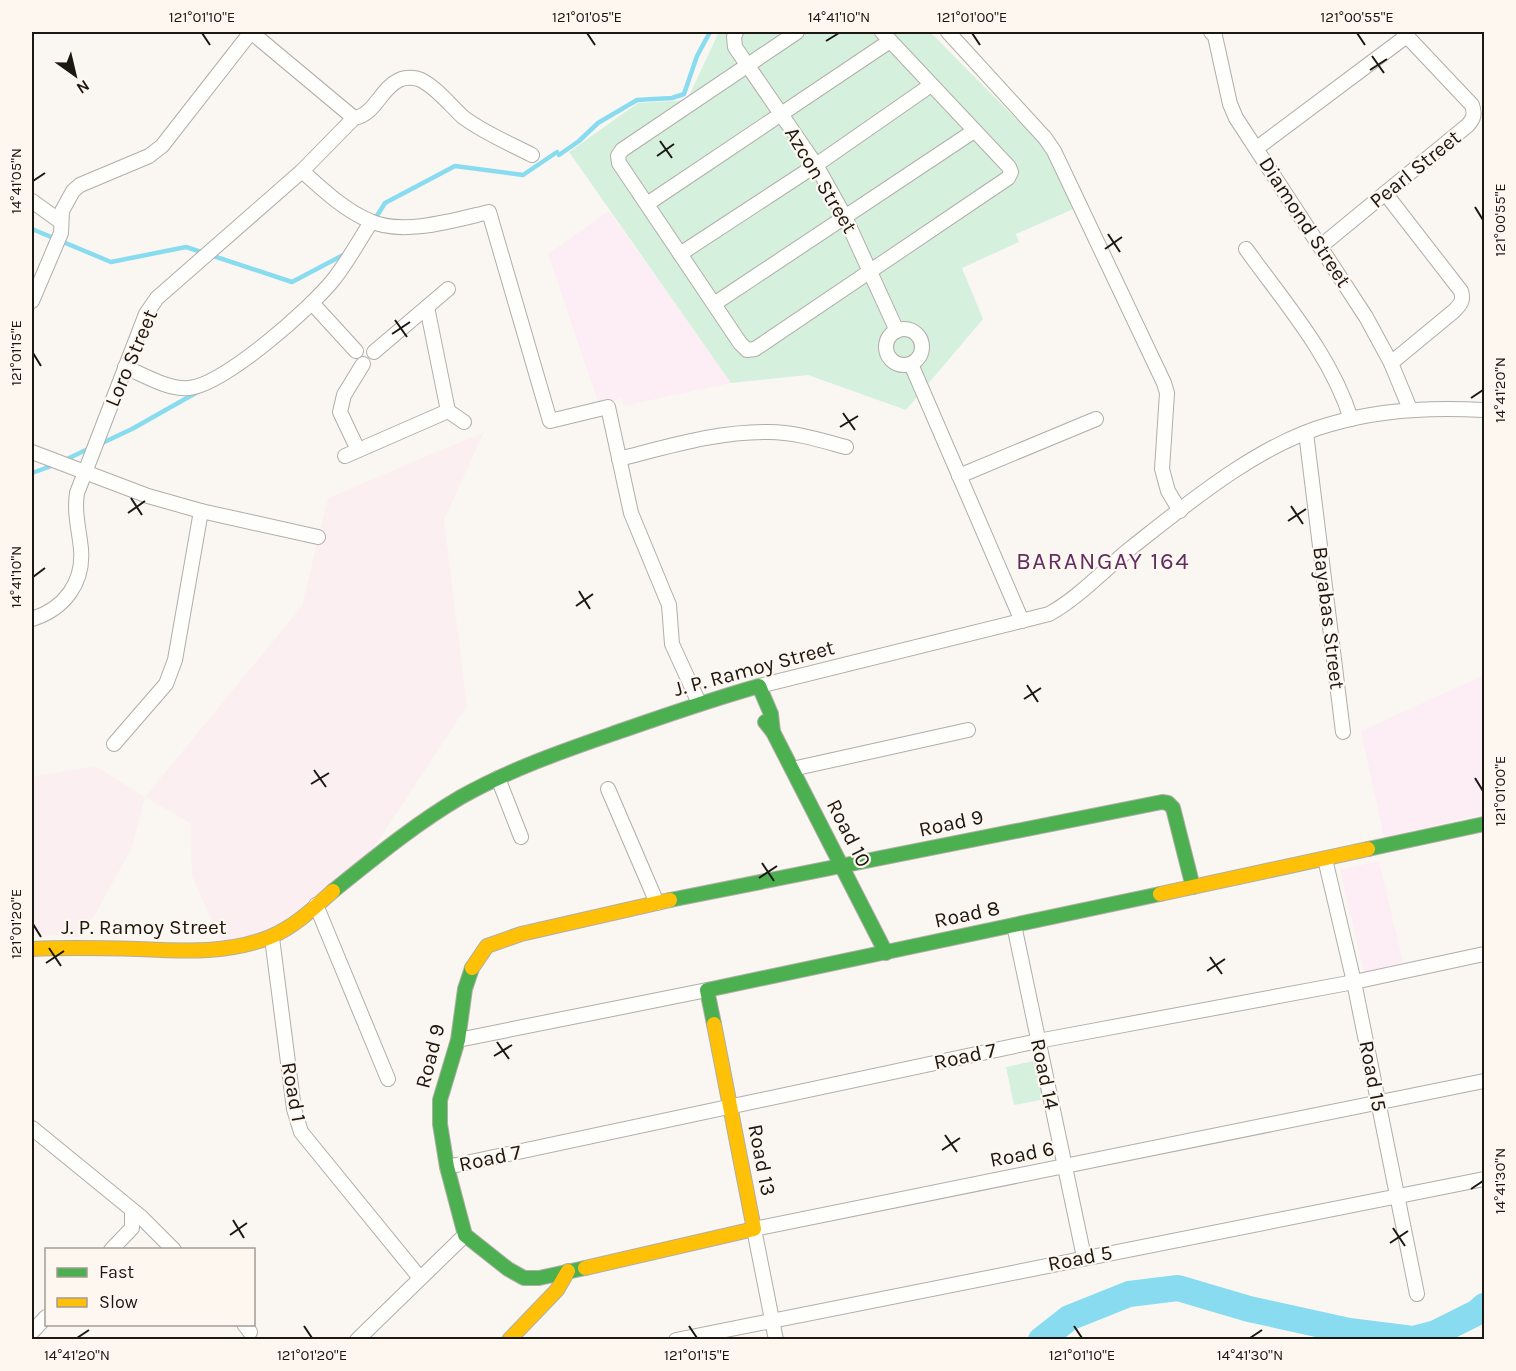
<svg xmlns="http://www.w3.org/2000/svg" width="1516" height="1371" font-family="Karla,sans-serif">
	<style>
		.industrial { fill: #fbeff1 }
		.education { fill: #fceef4 }
		.green { fill: #d5f1de }
		.lines { fill: none; stroke-linecap: round; stroke-linejoin: round }
		.stream { stroke: #89dcf0; stroke-width: 4.5 }
		.river { stroke: #89dcf0; stroke-width: 26 }
		.street-casing { stroke: #b1aea9; stroke-width: 16 }
		.fast-casing { stroke: #b1aea9; stroke-width: 16 }
		.slow-casing { stroke: #b1aea9; stroke-width: 16 }
		.street { stroke: #fefefd; stroke-width: 14 }
		.fast { stroke: #4caf50; stroke-width: 14 }
		.slow { stroke: #ffc107; stroke-width: 14 }
		.ticks { fill: none; stroke: #1b1712; stroke-width: 2 }
		.labels { text-anchor: middle; stroke-width: 4.5; stroke-linejoin: round; paint-order: stroke }
		.street-label { font-size: 21px; fill: #1b1712; stroke: #fef7ef }
		.quarter-label { font-size: 24px; letter-spacing: 1.5px; fill: #602f61; stroke: #fef7ef }
		.neatline { fill: none; stroke: #1b1712; stroke-width: 2 }
		.ticks-label { font-size: 15px; text-anchor: middle; fill: #1b1712 }
	</style>
	<rect width="100%" height="100%" fill="#faf7f2"/>
	<!-- industrial -->
	<polygon class="industrial" points="484,432 444,520 467,706 373,849 270,932 222,944 192,876 190,823 145,797 132,847 95,915 78,937 32,934 32,777 95,766 145,797 302,606 328,498"/>
	<!-- education -->
	<g class="education">
		<polygon points="609,211 731,383 623,406 621,398 599,405 548,254"/>
		<polygon points="1484,675 1484,814 1384,837 1361,731"/>
		<polygon points="1379,861 1403,962 1364,972 1340,870"/>
	</g>
	<!-- green -->
	<g class="green">
		<polygon points="722,32 930,32 1045,148 1076,208 1016,234 1019,242 962,268 983,319 906,410 808,375 731,383 569,152 638,103 687,100 718,34"/>
		<polygon points="1038,1060 1046,1099 1014,1105 1006,1067"/>
	</g>
	<g class="lines">
		<!-- stream -->
		<g class="stream">
			<polyline points="559,155 579,141 598,123 637,100 672,98 684,94 697,56 710,32"/>
			<polyline points="375,219 385,203 455,166 523,175 557,152"/>
			<polyline points="32,229 111,262 186,247 292,282 347,253"/>
			<polyline points="100,444 132,429 201,390"/>
			<polyline points="65,460 90,448"/>
			<polyline points="32,473 54,465"/>
		</g>
		<!-- river -->
		<polyline class="river" points="1041,1340 1069,1318 1129,1294 1178,1288 1249,1309 1349,1331 1413,1339 1436,1333 1476,1313 1484,1306"/>
		<defs>
			<g id="street">
				<polyline points="736,32 734,37 735,47 816,165 845,217 897,331"/>
				<polyline points="797,32 622,150 618,156 619,163 740,343 747,350 755,349 1008,178 1011,172 1009,167 882,32"/>
				<polyline points="948,32 1045,138 1054,151 1164,383 1167,393 1162,469 1168,491 1180,511"/>
				<polyline points="1211,32 1215,36 1230,104 1236,118 1366,317 1391,363 1410,409"/>
				<polyline points="1257,148 1408,35"/>
				<path d="M302 171C322 189 344 210 370 221 403 236 455 220 489 212L550 421 608 407 631 513 669 605 672 644 699 703"/>
				<path d="M1385 193 1461 291C1464 300 1461 304 1454 311L1391 363"/>
				<polyline points="32,201 61,222"/>
				<polyline points="647,204 890,41"/>
				<path d="M1321 246 1468 125C1474 118 1475 114 1472 105L1403 32"/>
				<path d="M1246 249C1284 302 1331 355 1351 419"/>
				<polyline points="680,254 816,165 931,85"/>
				<polyline points="32,301 61,233 62,211 73,191 80,185 149,156 162,146 251,32 354,118"/>
				<polyline points="312,303 356,351"/>
				<polyline points="714,304 974,131"/>
				<polyline points="427,307 448,411 464,422"/>
				<circle cx="904" cy="347" r="18"/>
				<polyline points="374,352 448,289"/>
				<polyline points="911,364 1022,621"/>
				<path d="M125 367C144 375 168 390 189 388 225 384 311 308 334 279 348 261 359 241 371 222"/>
				<polyline points="1306,433 1343,732"/>
				<polyline points="358,450 340,412 344,395 363,364"/>
				<polyline points="32,452 148,496 201,511 318,537"/>
				<polyline points="345,456 448,411"/>
				<path d="M619 459C667 447 718 431 769 432 795 432 820 440 846 447"/>
				<polyline points="959,476 1096,419"/>
				<path d="M32 619C64 609 84 583 81 549 79 529 74 513 77 493L146 314 157 298 302 171 354 118C375 115 380 89 399 80 405 77 415 77 421 80 437 88 450 105 463 117 484 133 509 143 532 155"/>
				<path d="M759 686 1049 614C1077 599 1105 569 1131 548 1188 503 1260 443 1331 424 1381 409 1433 407 1484 410"/>
				<polyline points="114,744 166,684 175,660 201,511"/>
				<polyline points="792,769 968,730"/>
				<polyline points="498,778 521,837"/>
				<polyline points="608,789 657,903"/>
				<polyline points="1325,859 1354,982 1417,1294"/>
				<polyline points="316,905 388,1079"/>
				<polyline points="1014,925 1084,1257"/>
				<polyline points="272,938 294,1109 301,1132 420,1278"/>
				<polyline points="458,1040 707,990"/>
				<polyline points="32,1128 141,1217 174,1250"/>
				<polyline points="447,1167 1038,1041 1354,982 1484,954"/>
				<polyline points="111,1250 132,1228 132,1211"/>
				<polyline points="244,1324 250,1332"/>
				<polyline points="32,1332 46,1317"/>
				<polyline points="357,1340 465,1235"/>
				<polyline points="676,1340 1484,1179"/>
				<polyline points="776,1340 754,1229 1484,1081"/>
			</g>
			<g id="fast">
				<polyline points="765,722 773,732 886,953"/>
				<polyline points="1368,849 1484,824"/>
				<path d="M333 891C374 858 415 824 461 797 509 770 560 752 612 734 661 717 709 700 759 686L771 714 773 732"/>
				<polyline points="670,900 1162,802 1168,803 1173,808 1193,887"/>
				<polyline points="472,968 465,989 458,1040 440,1100 440,1124 447,1167 465,1235 508,1269 524,1278 539,1278 585,1268"/>
				<polyline points="714,1024 707,990 1160,894"/>
			</g>
			<g id="slow">
				<polyline points="1160,894 1368,849"/>
				<path d="M32 949C67 947 103 948 138 949 182 951 228 954 270 937 294 927 314 908 333 891"/>
				<polyline points="472,968 487,946 521,934 670,900"/>
				<polyline points="585,1268 754,1229 714,1024"/>
				<polyline points="509,1340 557,1290 568,1271"/>
			</g>
		</defs>
		<!-- street casing -->
		<use href="#street" class="street-casing"/>
		<!-- fast casing -->
		<use href="#fast" class="fast-casing"/>
		<!-- slow casing -->
		<use href="#slow" class="slow-casing"/>
		<!-- street -->
		<use href="#street" class="street"/>
		<!-- fast -->
		<use href="#fast" class="fast"/>
		<!-- slow -->
		<use href="#slow" class="slow"/>
	</g>
	<!-- ticks -->
	<path class="ticks" d="M202 33 210 45M587 33 595 45M972 33 980 45M1357 33 1365 45M826 41 839 33M1372 56 1384 73M1370 70 1387 59M660 141 672 158M657 156 674 144M33 181 45 173M1475 207 1483 220M1108 234 1120 252M1105 249 1122 237M395 320 407 337M392 334 410 322M33 353 41 366M1471 398 1483 390M843 413 855 430M840 427 858 416M131 498 142 515M1291 506 1303 524M128 513 145 501M1288 521 1306 509M33 577 45 568M579 591 590 609M576 606 593 594M1027 685 1038 702M1024 699 1041 688M314 770 326 787M1475 778 1483 791M311 784 329 773M762 863 774 881M759 878 777 866M33 924 41 937M49 948 61 966M1210 957 1222 974M46 963 64 951M1207 971 1225 959M497 1042 509 1059M494 1056 512 1045M945 1135 957 1152M942 1150 960 1138M1471 1189 1483 1181M233 1220 244 1238M1393 1228 1405 1246M230 1235 247 1223M1390 1243 1408 1231M304 1326 312 1338M689 1326 697 1338M1074 1326 1082 1338M77 1338 89 1330M1250 1338 1262 1330"/>
	<g class="labels">
		<!-- street labels -->
		<g class="street-label">
			<text transform="translate(1415 169) rotate(-39)" y="7">Pearl Street</text>
			<text transform="translate(821 180) rotate(59)" y="7">Azcon Street</text>
			<text transform="translate(1305 222) rotate(57)" y="7">Diamond Street</text>
			<text transform="translate(131 358) rotate(-67)" y="7">Loro Street</text>
			<text transform="translate(1329 618) rotate(83)" y="7">Bayabas Street</text>
			<text transform="translate(754 668) rotate(-15)" y="7">J. P. Ramoy Street</text>
			<text transform="translate(951 823) rotate(-12)" y="7">Road 9</text>
			<text transform="translate(849 833) rotate(63)" y="7">Road 10</text>
			<text transform="translate(967 914) rotate(-12)" y="7">Road 8</text>
			<text x="144" y="934">J. P. Ramoy Street</text>
			<text transform="translate(430 1056) rotate(-76)" y="7">Road 9</text>
			<text transform="translate(965 1056) rotate(-12)" y="7">Road 7</text>
			<text transform="translate(1045 1074) rotate(78)" y="7">Road 14</text>
			<text transform="translate(1373 1076) rotate(79)" y="7">Road 15</text>
			<text transform="translate(294 1092) rotate(80)" y="7">Road 1</text>
			<text transform="translate(1022 1154) rotate(-11)" y="7">Road 6</text>
			<text transform="translate(490 1158) rotate(-12)" y="7">Road 7</text>
			<text transform="translate(762 1160) rotate(79)" y="7">Road 13</text>
			<text transform="translate(1080 1258) rotate(-11)" y="7">Road 5</text>
		</g>
		<!-- quarter labels -->
		<g class="quarter-label">
			<text x="1103" y="569">BARANGAY 164</text>
		</g>
	</g>
	<!-- border -->
	<rect width="1516" height="1371" fill="none" stroke="#fef7ef" stroke-width="66"/>
	<!-- legend -->
	<rect x="45" y="1248" width="210" height="78" fill="#fef7ef" stroke="#a39d97" stroke-width="1.5"/>
	<rect x="57" y="1268" width="30" height="9" fill="#4caf50" stroke="#a39d97" stroke-width="1.5"/>
	<text x="99" y="1278" font-size="18" fill="#1b1712">Fast</text>
	<rect x="57" y="1298" width="30" height="9" fill="#ffc107" stroke="#a39d97" stroke-width="1.5"/>
	<text x="99" y="1308" font-size="18" fill="#1b1712">Slow</text>
	<!-- north arrow -->
	<g transform="translate(75 75) rotate(146)" stroke="#fef7ef" stroke-width="4.5" paint-order="stroke">
	<path d="M0-4.5L10 22L0 15L-10 22Z" fill="#1b1712"/>
	<text y="-9" font-size="16" font-weight="bold" text-anchor="middle" fill="#1b1712">N</text>
	</g>
	<rect x="33" y="33" width="1450" height="1305" class="neatline"/>
	<g class="ticks-label">
		<text x="202" y="22">121°01'10"E</text>
		<text x="587" y="22">121°01'05"E</text>
		<text x="839" y="22">14°41'10"N</text>
		<text x="972" y="22">121°01'00"E</text>
		<text x="1357" y="22">121°00'55"E</text>
		<text transform="translate(16 181) rotate(-90)" y="5">14°41'05"N</text>
		<text transform="translate(1500 220) rotate(-90)" y="5">121°00'55"E</text>
		<text transform="translate(16 353) rotate(-90)" y="5">121°01'15"E</text>
		<text transform="translate(1500 390) rotate(-90)" y="5">14°41'20"N</text>
		<text transform="translate(16 577) rotate(-90)" y="5">14°41'10"N</text>
		<text transform="translate(1500 791) rotate(-90)" y="5">121°01'00"E</text>
		<text transform="translate(16 924) rotate(-90)" y="5">121°01'20"E</text>
		<text transform="translate(1500 1181) rotate(-90)" y="5">14°41'30"N</text>
		<text x="77" y="1360">14°41'20"N</text>
		<text x="312" y="1360">121°01'20"E</text>
		<text x="697" y="1360">121°01'15"E</text>
		<text x="1082" y="1360">121°01'10"E</text>
		<text x="1250" y="1360">14°41'30"N</text>
	</g>
</svg>
